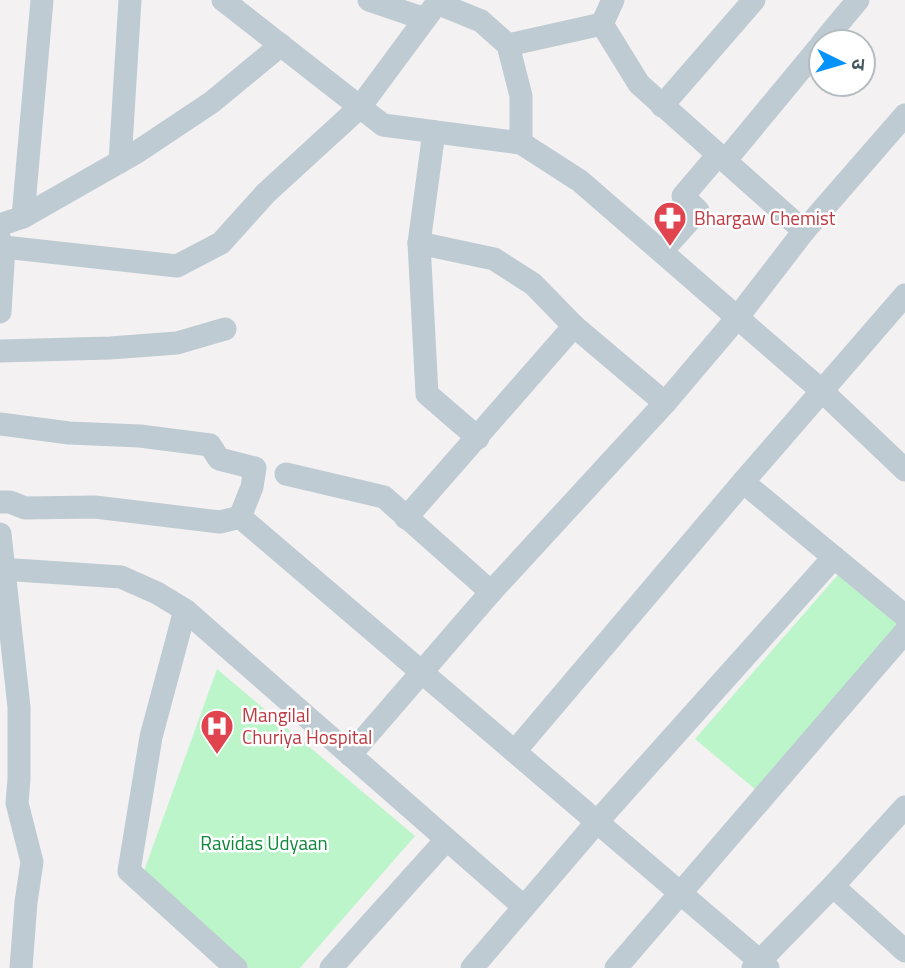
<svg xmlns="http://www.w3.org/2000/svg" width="905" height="968" font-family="'Titillium Web','Noto Sans Devanagari',sans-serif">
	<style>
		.green { fill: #bcf5ca }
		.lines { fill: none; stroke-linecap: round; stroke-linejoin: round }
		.minor { stroke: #becbd2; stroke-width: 23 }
		.labels { text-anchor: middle; stroke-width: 5; stroke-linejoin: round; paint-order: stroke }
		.health-label { font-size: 19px; fill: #be3a42; stroke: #fff; text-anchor: start }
		.park-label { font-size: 19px; fill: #0d8739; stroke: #fff }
	</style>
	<rect width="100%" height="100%" fill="#f4f1f2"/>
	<!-- green -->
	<g class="green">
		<polygon points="842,570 905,624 762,795 695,739"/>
		<polygon points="217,669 415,836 300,968 247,968 144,871"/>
	</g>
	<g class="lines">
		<!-- minor -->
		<g class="minor">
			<polyline points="223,0 383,125 521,143 580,181 822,391 905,470"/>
			<polyline points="369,0 425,19"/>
			<polyline points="437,0 437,3 481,21 508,45 521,96 521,143"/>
			<polyline points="602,24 639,84 804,231"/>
			<polyline points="602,24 613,0"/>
			<polyline points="823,42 858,0"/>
			<polyline points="508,45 602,24"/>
			<polyline points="662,106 754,0"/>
			<polyline points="434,132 419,243 427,394 478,438"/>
			<polyline points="725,161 821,45"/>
			<polyline points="120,162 130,0"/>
			<polyline points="23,217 42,0"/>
			<polyline points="0,225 23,217 137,152 212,102 281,45"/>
			<polyline points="0,240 4,247 177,266 221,243 266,193 360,107 437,3"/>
			<polyline points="419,243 494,259 533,284 574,326 665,403"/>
			<polyline points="662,251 698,211 683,196 718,155"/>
			<polyline points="0,312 4,247"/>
			<polyline points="0,351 110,348 177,343 225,329"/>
			<polyline points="0,424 69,433 140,436 210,445 219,459 255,468 252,487 240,517"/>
			<polyline points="286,474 384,497 491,592"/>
			<polyline points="743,482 905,616"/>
			<polyline points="0,502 10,502 25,508 95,507 220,522 240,517"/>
			<polyline points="240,517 768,968"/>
			<polyline points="406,518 574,326"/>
			<polyline points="0,534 19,707 19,779 17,803 32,862 26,902 21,968"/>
			<polyline points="0,569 121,577 157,593 185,610 524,907"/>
			<polyline points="185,610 151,737 129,871 236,968"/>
			<polyline points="515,751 743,482 905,295"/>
			<polyline points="350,755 491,592 665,403 737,318 804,231 905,115"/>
			<polyline points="833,886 905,951"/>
			<polyline points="331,968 446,840"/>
			<polyline points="472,968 596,823 834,557"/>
			<polyline points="616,968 905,632"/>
			<polyline points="753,968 833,886 905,807"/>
		</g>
	</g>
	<!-- icons -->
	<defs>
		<symbol id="pharmacy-pin" viewBox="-11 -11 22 30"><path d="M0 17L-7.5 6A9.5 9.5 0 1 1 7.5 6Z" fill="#e0444e" stroke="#fff"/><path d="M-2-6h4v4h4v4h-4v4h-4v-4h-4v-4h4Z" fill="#fff"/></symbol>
		<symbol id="hospital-pin" viewBox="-11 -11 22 30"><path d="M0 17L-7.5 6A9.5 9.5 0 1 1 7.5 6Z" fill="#e0444e" stroke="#fff"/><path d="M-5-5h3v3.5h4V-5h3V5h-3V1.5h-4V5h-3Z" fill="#fff"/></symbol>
	</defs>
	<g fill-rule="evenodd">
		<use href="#pharmacy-pin" x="651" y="199" width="38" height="52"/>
		<use href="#hospital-pin" x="198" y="707" width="38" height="52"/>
	</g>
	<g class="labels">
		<!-- health labels -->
		<g class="health-label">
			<text x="694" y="225">Bhargaw Chemist</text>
			<text x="242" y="722">Mangilal<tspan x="242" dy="22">Churiya Hospital</tspan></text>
		</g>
		<!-- park labels -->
		<g class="park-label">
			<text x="264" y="850">Ravidas Udyaan</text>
		</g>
	</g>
	<!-- north arrow -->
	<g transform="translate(842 63) rotate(95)"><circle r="33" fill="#ffffff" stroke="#b5bcc0" stroke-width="2"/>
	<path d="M0-5L12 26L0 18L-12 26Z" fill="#0592fa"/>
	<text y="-10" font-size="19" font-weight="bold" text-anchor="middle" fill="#475861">उ</text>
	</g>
</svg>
